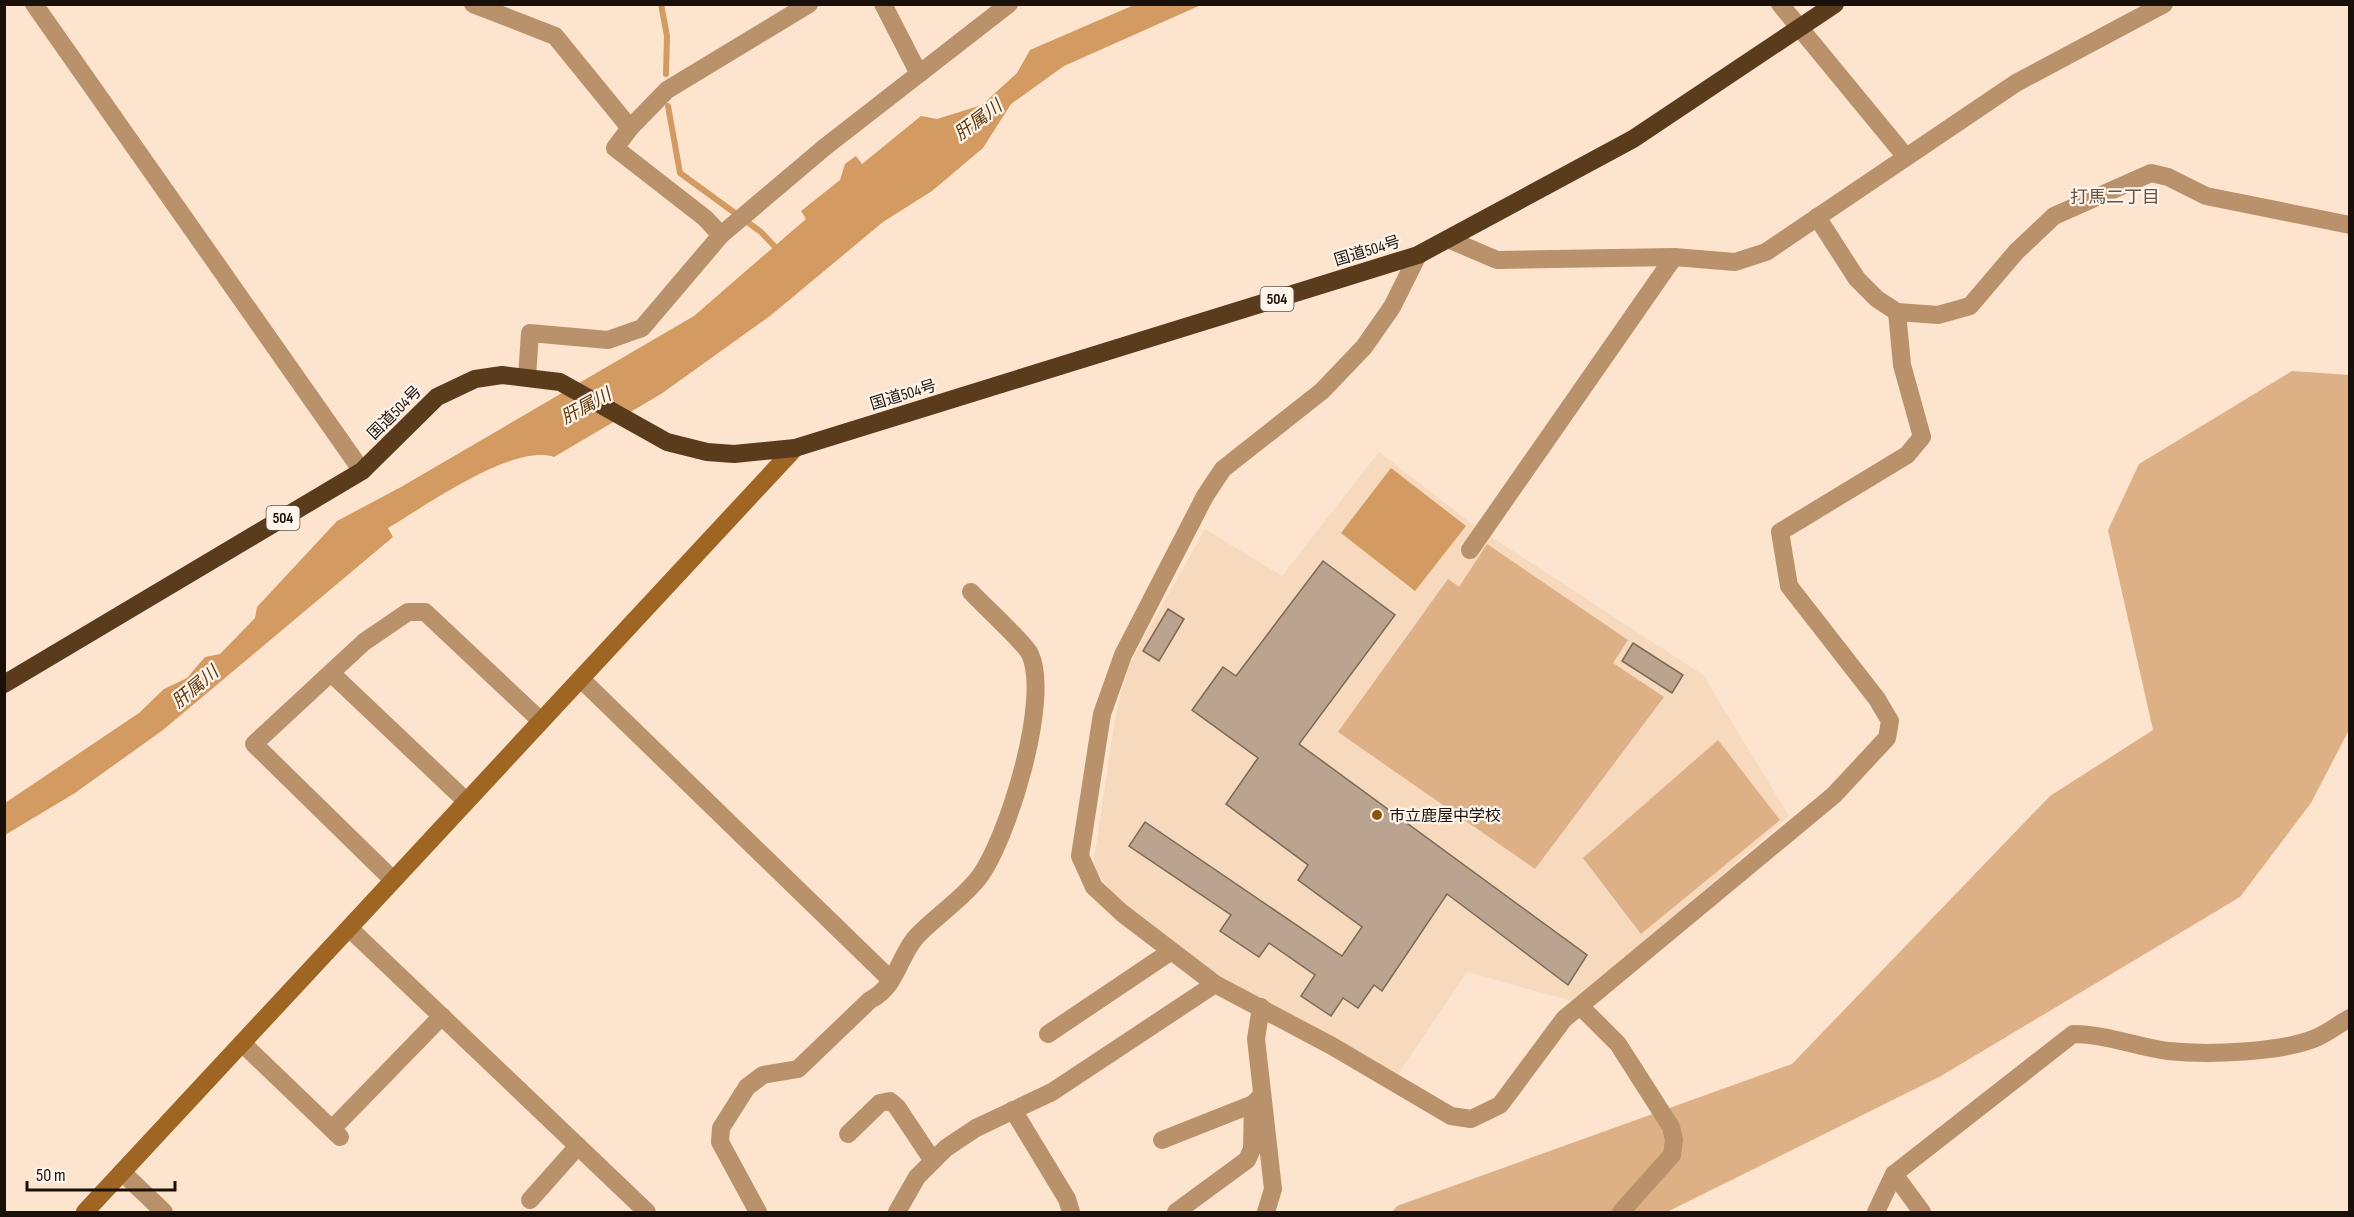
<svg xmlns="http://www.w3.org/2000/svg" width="2354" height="1217" font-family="'Sofia Sans Condensed','Noto Sans JP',sans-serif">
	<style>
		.built { fill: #f7d9bd }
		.green { fill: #ddb086 }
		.water { fill: #d39a62 }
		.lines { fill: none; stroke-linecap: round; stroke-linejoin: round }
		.stream { stroke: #d39a62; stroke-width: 6 }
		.building { fill: #bba48f; stroke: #7d6854; stroke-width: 1.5 }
		.street { stroke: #b9916a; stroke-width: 18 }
		.secondary { stroke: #9f6523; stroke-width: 18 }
		.highway { stroke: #5a3b1b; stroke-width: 18 }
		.poi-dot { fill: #8c530a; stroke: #fef4eb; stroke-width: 2 }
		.labels { text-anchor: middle; stroke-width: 4.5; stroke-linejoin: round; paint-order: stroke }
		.shield { fill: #fef4eb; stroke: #5e554d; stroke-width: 1.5 }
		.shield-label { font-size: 15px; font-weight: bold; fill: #191109 }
		.street-label { font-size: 16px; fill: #191109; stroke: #fef4eb }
		.poi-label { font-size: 16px; fill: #191109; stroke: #fef4eb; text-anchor: start }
		.water-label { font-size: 18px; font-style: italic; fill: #5d370a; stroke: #fef4eb }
		.neighbourhood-label { font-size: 18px; fill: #685340; stroke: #fef4eb }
	</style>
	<rect width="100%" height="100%" fill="#fce4ce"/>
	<!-- built -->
	<polygon class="built" points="1379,452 1476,527 1703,675 1789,816 1576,1002 1467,972 1398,1074 1216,974 1117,899 1093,866 1116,713 1129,665 1205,529 1282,576"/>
	<!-- green -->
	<g class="green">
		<polygon points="2292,371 2349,375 2349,730 2311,803 2240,897 1941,1076 1667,1212 1392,1212 1397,1206 1792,1064 2050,796 2153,730 2108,530 2139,464"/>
		<polygon points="1487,544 1628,640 1613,663 1664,697 1535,869 1338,732 1448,579 1459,587"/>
		<polygon points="1718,740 1780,820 1641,934 1583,858"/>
	</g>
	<!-- water -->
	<g class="water">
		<path d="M1134 5H1201L1064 66 1011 104 983 148 932 191 883 222 770 316 661 394 554 457C513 443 424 507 388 528L393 537 163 730 75 793 5 835V803L139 713 164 689 187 678 205 657 220 654 255 618 257 607 337 521 401 487 694 316 806 219 801 211 840 180 845 164 856 156 862 164 921 116 937 119 982 105 1017 73 1030 50Z"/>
		<polygon points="1391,468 1466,526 1415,591 1341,533"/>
	</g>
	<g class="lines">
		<!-- stream -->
		<g class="stream">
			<polyline points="661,4 667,36 666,74"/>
			<polyline points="668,106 680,173 761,232 779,251"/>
		</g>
	</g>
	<!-- building -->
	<g class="building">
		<polygon points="1323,561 1395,615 1299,744 1587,955 1568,985 1447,894 1382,991 1374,985 1358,1008 1343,998 1331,1016 1301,996 1315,975 1269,943 1259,957 1220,931 1231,915 1129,846 1145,822 1342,956 1362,927 1298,880 1308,865 1226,804 1258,758 1192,710 1223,667 1236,676"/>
		<polygon points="1168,609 1184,619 1159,661 1143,651"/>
		<polygon points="1633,643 1683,675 1672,693 1622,661"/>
	</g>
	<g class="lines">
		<!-- street -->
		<g class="street">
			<polyline points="34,4 362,471"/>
			<polyline points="473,4 555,36 630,128"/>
			<polyline points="883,4 919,74"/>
			<polyline points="1780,4 1906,157"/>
			<polyline points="1817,217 1857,279 1877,299 1897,312 1938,315 1970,306 2016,252 2054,216 2151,173 2168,177 2206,196 2350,225"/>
			<polyline points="721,235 705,218 615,148 630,128 667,90 809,4"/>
			<polyline points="1448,239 1497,260 1674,257 1735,262 1766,252 2016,83 2164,4"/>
			<polyline points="1418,255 1392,307 1364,347 1322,391 1223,469 1205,496 1123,655 1102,714 1080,856 1094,887 1122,913 1215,984 1332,1046 1451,1116 1471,1119 1500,1105 1564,1019 1834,795 1887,738 1890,721 1877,699 1789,586 1780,532 1907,455 1922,437 1902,365 1897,312"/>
			<polyline points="527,377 530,333 608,340 642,328 721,235 825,147 1009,4"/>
			<polyline points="1470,550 1674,257"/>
			<polyline points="331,673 466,801"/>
			<polyline points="581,679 891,980"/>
			<polyline points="393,880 254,744 364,642 408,612 425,612 541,721"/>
			<polyline points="349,928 647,1212"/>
			<polyline points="1261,1007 1256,1039 1273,1189 1266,1212"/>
			<polyline points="1581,1007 1618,1044 1671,1127 1674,1140 1672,1155 1621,1212"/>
			<polyline points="1048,1034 1170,952"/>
			<polyline points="242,1043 340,1137"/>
			<polyline points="1013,1110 1067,1199 1071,1212"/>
			<polyline points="332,1129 442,1016"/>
			<polyline points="848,1134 880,1103 890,1101 897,1107 933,1161"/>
			<polyline points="1162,1140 1253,1104"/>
			<polyline points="122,1172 164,1212"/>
			<polyline points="1894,1174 1922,1212"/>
			<polyline points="530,1200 578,1146"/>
			<path d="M758 1212 720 1142 721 1128 747 1087 763 1075 798 1069 870 1000C897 987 899 955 917 936 937 915 964 898 980 876 1008 837 1051 699 1030 654 1024 642 982 604 971 592"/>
			<polyline points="897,1212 917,1177 946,1148 976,1128 1052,1092 1215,984"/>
			<polyline points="1176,1212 1247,1160 1252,1149 1253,1104 1259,1098"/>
			<path d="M1876 1212 1894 1174 2073 1034C2106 1034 2136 1047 2168 1051 2206 1055 2283 1053 2318 1037 2329 1032 2339 1024 2350 1018"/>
		</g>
		<!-- secondary -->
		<polyline class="secondary" points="85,1212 795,448"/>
		<!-- highway -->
		<polyline class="highway" points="4,684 362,471 437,397 475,379 502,375 560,382 667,442 707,452 734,454 795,448 1418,255 1633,139 1835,4"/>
	</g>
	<!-- markers -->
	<circle class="poi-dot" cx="1377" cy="815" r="6"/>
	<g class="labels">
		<!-- shield labels -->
		<g class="shield">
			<rect x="1260.5" y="287" width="33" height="24" rx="4.5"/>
			<rect x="266.5" y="506" width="33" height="24" rx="4.5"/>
		</g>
		<g class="shield-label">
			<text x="1277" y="304">504</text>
			<text x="283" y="523">504</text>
		</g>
		<!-- street labels -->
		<g class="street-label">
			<text transform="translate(1367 250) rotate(-17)" y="6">国道504号</text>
			<text transform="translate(903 394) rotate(-17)" y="6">国道504号</text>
			<text transform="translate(394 412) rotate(-45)" y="6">国道504号</text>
		</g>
		<!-- poi labels -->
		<g class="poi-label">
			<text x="1389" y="821">市立鹿屋中学校</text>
		</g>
		<!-- water labels -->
		<g class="water-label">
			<text transform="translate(978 120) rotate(-37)" y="6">肝属川</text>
			<text transform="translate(586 406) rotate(-29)" y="6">肝属川</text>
			<text transform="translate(195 687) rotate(-40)" y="6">肝属川</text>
		</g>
		<!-- neighbourhood labels -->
		<g class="neighbourhood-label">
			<text x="2115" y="203">打馬二丁目</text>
		</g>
	</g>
	<!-- border -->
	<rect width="2354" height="1217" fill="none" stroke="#191109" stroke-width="12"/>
	<!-- scale -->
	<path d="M27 1181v9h148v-9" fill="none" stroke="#191109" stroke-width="3"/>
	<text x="36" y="1181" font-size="18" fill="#191109" stroke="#fef4eb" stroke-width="4.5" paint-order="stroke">50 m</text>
</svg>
